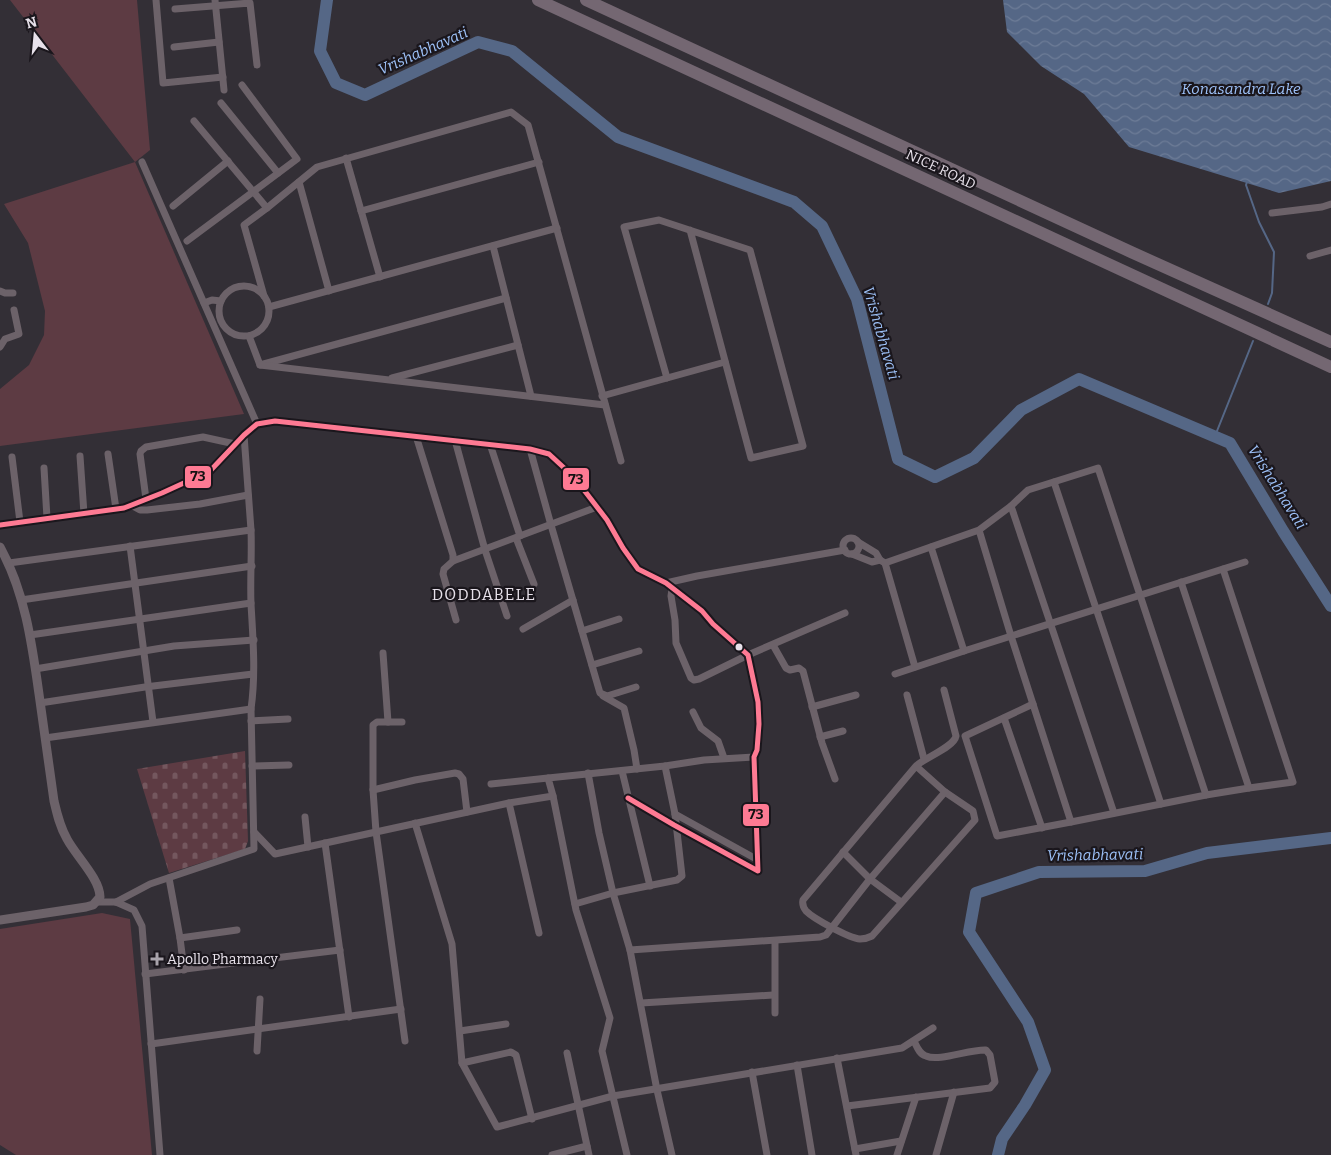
<svg xmlns="http://www.w3.org/2000/svg" width="1331" height="1155" font-family="Bitter,serif">
	<style>
		.green { fill: #5d3b43 }
		.cemetery { fill: url(#cemetery-stones) }
		.water { fill: url(#water-waves) }
		.lines { fill: none; stroke-linecap: round; stroke-linejoin: round }
		.stream { stroke: #556786; stroke-width: 2 }
		.river { stroke: #556786; stroke-width: 12 }
		.minor { stroke: #6c6269; stroke-width: 7 }
		.tertiary { stroke: #6c6269; stroke-width: 9 }
		.motorway { stroke: #746772; stroke-width: 12 }
		.bus-1-casing { stroke: #1a161c; stroke-width: 9 }
		.bus-1 { stroke: #fe7a93; stroke-width: 5 }
		.bus-dot { fill: #e7e1ea; stroke: #1a161c; stroke-width: 2 }
		.poi-dot { fill: #a8a3ab; stroke: #1a161c; stroke-width: 2 }
		.labels { text-anchor: middle; stroke-width: 4.5; stroke-linejoin: round; paint-order: stroke }
		.street-label { font-size: 14px; fill: #e7e1ea; stroke: #1a161c }
		.poi-label { font-size: 14px; fill: #e7e1ea; stroke: #1a161c; text-anchor: start }
		.water-label { font-size: 15px; font-style: italic; fill: #9ec2f9; stroke: #1a161c }
		.quarter-label { font-size: 16px; letter-spacing: 1px; fill: #e7e1ea; stroke: #1a161c }
		.line-badge { stroke: #1a161c; stroke-width: 2 }
		.pale-badge-label { font-size: 14px; text-anchor: middle; font-weight: bold; fill: #111 }
	</style>
	<defs>
		<pattern id="cemetery-stones" width="16" height="16" patternUnits="userSpaceOnUse" patternTransform="scale(1.25)"><rect width="16" height="16" fill="#5d3b43"/><path d="M2 7V4a2 2 0 0 1 4 0v3zM10 15v-3a2 2 0 0 1 4 0v3z" fill="#74575e"/></pattern>
		<pattern id="water-waves" width="16" height="10" patternUnits="userSpaceOnUse" patternTransform="scale(1.25)"><rect width="16" height="10" fill="#556786"/><path d="M0 5q4-4 8 0t8 0" fill="none" stroke="#6d7c97"/></pattern>
	</defs>
	<rect width="100%" height="100%" fill="#332f36"/>
	<!-- green -->
	<g class="green">
		<polygon points="10,0 137,0 150,150 135,162 244,414 0,446 0,389 29,365 44,335 45,311 28,243 4,204 135,162"/>
		<polygon points="102,913 130,919 152,1155 16,1155 0,1145 0,929"/>
	</g>
	<!-- cemetery -->
	<polygon class="cemetery" points="245,751 248,841 245,849 169,873 137,769"/>
	<!-- water -->
	<polygon class="water" points="1003,0 1331,0 1331,181 1279,193 1129,147 1084,94 1041,66 1007,32"/>
	<g class="lines">
		<!-- stream -->
		<g class="stream">
			<polyline points="1247,182 1246,185 1259,222 1274,252 1272,293 1268,304"/>
			<polyline points="1215,436 1253,341"/>
		</g>
		<!-- river -->
		<g class="river">
			<polyline points="327,0 320,51 336,83 365,95 478,42 512,51 618,137 794,202 822,226 857,299 898,459 935,477 974,458 1021,410 1079,379 1230,443 1283,531 1331,606"/>
			<polyline points="998,1155 1002,1139 1025,1105 1045,1070 1028,1022 969,932 976,893 1039,872 1145,871 1207,853 1331,838"/>
		</g>
		<!-- minor -->
		<g class="minor">
			<polyline points="156,0 163,83 223,77"/>
			<polyline points="215,0 224,90"/>
			<polyline points="175,9 250,3 257,65"/>
			<polyline points="174,47 219,42"/>
			<polyline points="221,103 278,173"/>
			<polyline points="194,121 267,208"/>
			<polyline points="346,158 380,277"/>
			<polyline points="142,162 257,424"/>
			<polyline points="299,182 329,291"/>
			<polyline points="173,206 228,161"/>
			<polyline points="361,211 539,162"/>
			<polyline points="1272,213 1322,207 1331,204"/>
			<polyline points="187,241 297,159 242,85"/>
			<polyline points="493,246 531,396"/>
			<polyline points="1310,256 1331,250"/>
			<circle cx="244" cy="311" r="25"/>
			<polyline points="0,291 5,293 13,293"/>
			<polyline points="264,296 244,225 267,208 317,167 511,112 528,125 621,461"/>
			<polyline points="204,303 212,300 221,301"/>
			<polyline points="269,307 557,228"/>
			<polyline points="249,336 260,365 506,298"/>
			<polyline points="0,347 5,339 19,334 14,310"/>
			<polyline points="260,365 605,405"/>
			<polyline points="392,378 518,345"/>
			<polyline points="667,378 624,227 659,220 750,250 803,446 751,458 690,230"/>
			<polyline points="602,396 725,362"/>
			<polyline points="416,436 453,555 453,561 444,569 443,574 456,620"/>
			<polyline points="455,440 485,550 507,616"/>
			<polyline points="490,444 520,536"/>
			<polyline points="530,449 551,525 600,693 607,696 636,687"/>
			<polyline points="108,454 116,509"/>
			<polyline points="80,456 84,514"/>
			<polyline points="12,457 20,522"/>
			<polyline points="44,468 47,518"/>
			<polyline points="1054,482 1161,804"/>
			<polyline points="146,499 140,454 141,451 146,447 203,437 235,444"/>
			<polyline points="131,505 140,510 147,510 200,504 248,495"/>
			<polyline points="1011,506 1114,813"/>
			<polyline points="0,525 124,508 162,493 210,471 244,435 257,424 275,421 530,449 549,454 574,477 607,520 623,548 638,569 666,583 702,611 713,624 748,655 758,702 759,724 757,750 754,757 758,871 674,825 628,798"/>
			<polyline points="516,538 534,584"/>
			<circle cx="851" cy="546" r="8"/>
			<polyline points="130,546 153,722"/>
			<polyline points="931,547 964,651 1245,562"/>
			<polyline points="852,554 872,562 880,560 876,553 858,542"/>
			<polyline points="880,560 885,563 979,530 1011,506 1028,490 1098,468 1206,795 1071,822 1011,636 979,530"/>
			<polyline points="453,561 597,507"/>
			<polyline points="9,563 251,530 244,435"/>
			<polyline points="885,563 915,667"/>
			<polyline points="1223,569 1293,782 1249,788"/>
			<polyline points="1181,582 1249,788 1206,795"/>
			<polyline points="666,583 697,576 845,550"/>
			<polyline points="672,589 671,596 675,620 676,643 691,678 694,680 699,679 748,655 845,613"/>
			<polyline points="21,600 252,566"/>
			<polyline points="523,629 573,600"/>
			<polyline points="582,631 619,619"/>
			<polyline points="30,635 251,603"/>
			<polyline points="773,645 786,668 790,670 799,668 803,671 822,743 835,779"/>
			<polyline points="383,653 388,722"/>
			<polyline points="592,665 639,651"/>
			<polyline points="35,669 174,646 254,640"/>
			<polyline points="895,674 964,651"/>
			<polyline points="907,695 924,759"/>
			<polyline points="603,696 624,708 634,750 637,769"/>
			<polyline points="40,703 145,687 253,674"/>
			<polyline points="1033,704 965,736 997,836 1071,822"/>
			<polyline points="812,707 856,695"/>
			<polyline points="693,712 701,728 718,741 724,758"/>
			<polyline points="1004,718 1042,828"/>
			<polyline points="251,721 288,719"/>
			<polyline points="402,722 377,722 373,725 373,790 376,832 405,1041"/>
			<polyline points="820,737 843,731"/>
			<polyline points="45,738 251,709"/>
			<polyline points="252,766 289,765"/>
			<path d="M916 766 945 792 973 811 975 820 872 936C868 938 865 939 860 939 849 938 814 919 806 911 803 907 802 904 803 900L916 766C926 757 954 747 956 736L944 690"/>
			<polyline points="622,771 650,886"/>
			<polyline points="588,773 599,833 613,893 630,950 657,1090 672,1155"/>
			<polyline points="491,784 548,778"/>
			<polyline points="373,790 415,780 455,773 459,774 463,779 467,812"/>
			<polyline points="553,796 576,910 610,1018 602,1051 627,1155"/>
			<polyline points="509,803 539,933"/>
			<polyline points="675,814 758,860"/>
			<polyline points="305,817 308,847"/>
			<polyline points="415,823 452,944 462,1063 497,1127 613,1096 902,1048 933,1028"/>
			<polyline points="254,832 275,854 509,803 553,796 548,778 665,766 704,760 754,757"/>
			<polyline points="325,843 349,1017"/>
			<polyline points="843,852 870,879 901,902"/>
			<polyline points="169,878 180,938 184,970"/>
			<polyline points="97,902 116,902 134,910 142,926 160,1155"/>
			<path d="M116 902 150 884 254 849 251 709C256 674 253 639 251 604 250 579 252 554 251 530"/>
			<polyline points="575,904 613,893 677,880 682,876 675,814 665,766"/>
			<polyline points="180,938 237,930"/>
			<polyline points="630,950 820,937 826,935 870,879 945,792"/>
			<polyline points="145,974 340,950"/>
			<polyline points="641,1003 773,995"/>
			<polyline points="775,1013 775,941"/>
			<polyline points="460,1031 506,1024"/>
			<polyline points="151,1044 401,1009"/>
			<polyline points="257,1051 260,999"/>
			<polyline points="567,1053 589,1155"/>
			<polyline points="837,1058 856,1155"/>
			<polyline points="462,1063 511,1052 516,1055 532,1119"/>
			<polyline points="797,1065 812,1155"/>
			<polyline points="752,1072 767,1155"/>
			<path d="M847 1106 990 1088 995 1082 990 1055 986 1050C970 1049 939 1062 926 1056 919 1054 917 1047 914 1041"/>
			<polyline points="855,1149 901,1141"/>
			<polyline points="552,1155 587,1146"/>
			<polyline points="897,1155 916,1097"/>
			<polyline points="936,1155 954,1092"/>
		</g>
		<!-- tertiary -->
		<path class="tertiary" d="M0 547C25 592 32 644 39 694 44 730 49 766 54 801 57 814 60 827 67 839 76 856 100 879 100 897L93 905 86 907 0 920"/>
		<!-- motorway -->
		<g class="motorway">
			<polyline points="538,0 1331,367"/>
			<polyline points="586,0 1131,252 1331,342"/>
		</g>
		<defs>
			<polyline id="bus-1" points="0,525 124,508 162,493 210,471 244,435 257,424 275,421 530,449 549,454 574,477 607,520 623,548 638,569 666,583 702,611 713,624 748,655 758,702 759,724 757,750 754,757 758,871 674,825 628,798"/>
		</defs>
		<!-- bus-1 casing -->
		<use href="#bus-1" class="bus-1-casing"/>
		<!-- bus-1 -->
		<use href="#bus-1" class="bus-1"/>
	</g>
	<!-- markers -->
	<circle class="bus-dot" cx="739" cy="647" r="4.5"/>
	<path class="poi-dot" d="M154.5 951.5h5v5h5v5h-5v5h-5v-5h-5v-5h5z"/>
	<g class="labels">
		<!-- street labels -->
		<g class="street-label">
			<text transform="translate(941 169) rotate(25)" y="5">NICE ROAD</text>
		</g>
		<!-- poi labels -->
		<g class="poi-label">
			<text x="167" y="964">Apollo Pharmacy</text>
		</g>
		<!-- water labels -->
		<g class="water-label">
			<text transform="translate(423 51) rotate(-24)" y="5">Vrishabhavati</text>
			<text x="1241" y="94">Konasandra Lake</text>
			<text transform="translate(881 333) rotate(74)" y="5">Vrishabhavati</text>
			<text transform="translate(1277 487) rotate(58)" y="5">Vrishabhavati</text>
			<text transform="translate(1095 855) rotate(-1)" y="5">Vrishabhavati</text>
		</g>
		<!-- quarter labels -->
		<g class="quarter-label">
			<text x="484" y="600">DODDABELE</text>
		</g>
	</g>
	<g class="line-badge">
		<rect x="184" y="465" width="28" height="24" rx="5" fill="#fe7a93"/>
		<rect x="562" y="467" width="28" height="24" rx="5" fill="#fe7a93"/>
		<rect x="742" y="803" width="28" height="24" rx="5" fill="#fe7a93"/>
	</g>
	<g class="pale-badge-label">
		<text x="198" y="481">73</text>
		<text x="576" y="484">73</text>
		<text x="756" y="819">73</text>
	</g>
	<!-- north arrow -->
	<g transform="translate(35 35) rotate(344)" stroke="#1a161c" stroke-width="4" paint-order="stroke">
	<path d="M0-4L9 19L0 12L-9 19Z" fill="#e7e1ea"/>
	<text y="-8" font-size="14" font-weight="bold" text-anchor="middle" fill="#e7e1ea">N</text>
	</g>
</svg>
